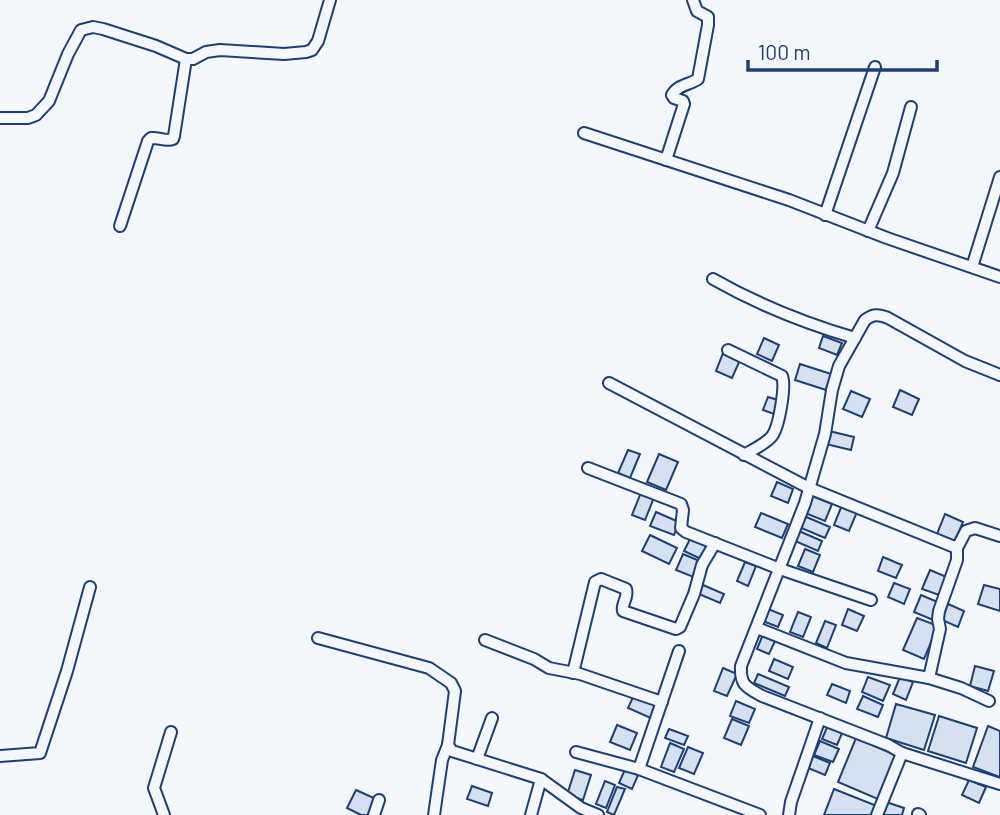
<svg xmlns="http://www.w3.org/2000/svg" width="1000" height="815" font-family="Barlow,sans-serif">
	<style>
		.building { fill: #d5e0f0; stroke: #1d3f73; stroke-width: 2 }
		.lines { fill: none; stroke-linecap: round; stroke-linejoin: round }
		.minor-casing { stroke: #1d3f73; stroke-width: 14 }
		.minor { stroke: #f4f7fb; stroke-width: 10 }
	</style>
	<rect width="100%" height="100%" fill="#f4f7fb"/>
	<!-- building -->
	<g class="building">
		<polygon points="823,336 842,343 837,355 819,348"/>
		<polygon points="764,338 779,345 772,361 757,354"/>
		<polygon points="723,353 740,360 732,378 716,371"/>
		<polygon points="800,364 831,374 826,390 795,380"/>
		<polygon points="900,390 919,399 912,415 893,407"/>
		<polygon points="851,391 870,399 862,417 843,409"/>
		<polygon points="768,397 778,400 774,414 763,410"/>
		<polygon points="829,431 854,437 851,450 826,444"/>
		<polygon points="628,450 640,454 630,478 618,473"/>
		<polygon points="659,454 678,462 666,490 647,482"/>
		<polygon points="777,482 793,489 788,503 771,496"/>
		<polygon points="642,490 655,495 645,520 632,515"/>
		<polygon points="812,496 832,504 825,521 805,513"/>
		<polygon points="842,505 857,512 849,531 834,525"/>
		<polygon points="656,512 679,522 674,535 650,526"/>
		<polygon points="761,513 788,524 782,538 755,527"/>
		<polygon points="945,514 963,522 955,541 937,534"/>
		<polygon points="804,516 830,527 825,538 799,527"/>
		<polygon points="799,531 822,541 818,551 795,541"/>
		<polygon points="650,535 677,548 669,564 642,551"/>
		<polygon points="691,537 710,546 703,560 684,551"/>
		<polygon points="805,549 820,555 813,572 798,566"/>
		<polygon points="683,554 702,562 696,578 676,570"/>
		<polygon points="883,557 902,565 896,578 878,571"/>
		<polygon points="745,562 756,566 748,586 737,581"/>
		<polygon points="930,570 949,578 942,596 922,589"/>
		<polygon points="894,583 910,589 904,604 888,597"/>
		<polygon points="703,585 724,594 720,603 699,594"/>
		<polygon points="984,585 1000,589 1000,611 978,604"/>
		<polygon points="921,595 940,603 933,620 914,612"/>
		<polygon points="948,604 964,611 958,627 942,620"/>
		<polygon points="768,609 783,615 778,627 763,621"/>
		<polygon points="848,609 864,616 857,631 842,625"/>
		<polygon points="798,612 811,617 803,637 790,632"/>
		<polygon points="917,618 938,626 924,659 903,650"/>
		<polygon points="825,621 836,625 827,648 816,643"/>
		<polygon points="764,632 777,637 769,654 757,649"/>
		<polygon points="774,659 793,667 788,679 769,671"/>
		<polygon points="975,666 994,671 988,691 970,686"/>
		<polygon points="723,668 737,674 727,696 714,691"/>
		<polygon points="758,674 789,687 785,696 754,683"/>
		<polygon points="868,677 890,685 883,701 862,692"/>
		<polygon points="900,677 913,682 906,700 893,694"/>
		<polygon points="832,684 850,691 846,703 827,695"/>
		<polygon points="634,695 658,705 653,719 628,708"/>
		<polygon points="863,696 883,705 878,717 857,709"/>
		<polygon points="736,701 755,709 749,723 730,716"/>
		<polygon points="896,704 935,715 924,750 886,738"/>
		<polygon points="939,716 977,728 966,763 928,751"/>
		<polygon points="732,719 749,726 741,745 724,738"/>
		<polygon points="617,725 637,733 630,750 610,742"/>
		<polygon points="828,725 843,731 837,745 822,739"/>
		<polygon points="988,726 1000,731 1000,777 973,767"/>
		<polygon points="669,729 688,736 684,745 665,738"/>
		<polygon points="856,738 898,756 880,800 838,782"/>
		<polygon points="820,741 839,749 833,762 814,755"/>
		<polygon points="670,743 684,749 674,772 661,767"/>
		<polygon points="688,747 703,753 694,774 679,768"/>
		<polygon points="813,756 830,763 825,775 808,768"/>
		<polygon points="626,767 639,773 632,789 619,783"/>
		<polygon points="575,770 591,775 583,800 567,795"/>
		<polygon points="969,780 986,787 979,803 962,795"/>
		<polygon points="605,781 615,785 606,808 596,804"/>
		<polygon points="472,786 492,793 488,806 467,799"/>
		<polygon points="617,787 625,789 614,815 607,812"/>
		<polygon points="834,789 877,806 874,815 824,815"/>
		<polygon points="356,790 376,799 368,815 361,815 347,808"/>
		<polygon points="886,802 904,808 902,815 881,815"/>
	</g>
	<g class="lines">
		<defs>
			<g id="minor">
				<polyline points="0,118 28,118 36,115 49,101 68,54 81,30 93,27 103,29 156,46 186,59 193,59 206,52 220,50 284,54 306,52 312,50 318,41 330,0"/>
				<polyline points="584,133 789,200 887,238 1000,277"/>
				<path d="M666 160 684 104 683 101 674 98 672 95C677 85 689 85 698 79L708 25V17L697 11 693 0"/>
				<polyline points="825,215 875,67"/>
				<path d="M120 226 148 141 151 138C158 137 166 142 173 139L174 136 186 59"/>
				<polyline points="868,231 893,173 911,107"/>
				<polyline points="972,267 1000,177"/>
				<path d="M713 279C757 304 807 324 855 338"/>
				<path d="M728 350 782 376C786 386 779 427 772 436 766 444 752 450 744 455"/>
				<path d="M1000 375 965 361 888 318C878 314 873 314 865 320L839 366 832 390 825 434 805 503 741 666C740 685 746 687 762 696L888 745 902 753 1000 784"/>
				<polyline points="609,383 809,488 957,548"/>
				<polyline points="588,468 681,504 683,510 681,528 686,532 780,569 871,600"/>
				<polyline points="757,628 846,663 929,678"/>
				<polyline points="318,638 429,668 451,683 455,691 448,745 452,751 541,779 581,808 598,815"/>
				<polyline points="485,640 534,659 549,668 580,674 662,702"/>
				<path d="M573 673 595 582 601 579 626 589C629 597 621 604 623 611L676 629 680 627 694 594 702 565 715 543"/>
				<polyline points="989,701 961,688 929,678 940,629 938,619 939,611 957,560 957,548 966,531 975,528 1000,536"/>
				<polyline points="576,752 639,769 760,815"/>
				<polyline points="0,756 40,753 67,671 90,587"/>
				<polyline points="477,759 492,718"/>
				<polyline points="639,769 679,651"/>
				<polyline points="918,814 920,815"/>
				<polyline points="164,815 154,788 171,732"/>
				<polyline points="374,815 379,800"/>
				<polyline points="434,815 442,760 448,745"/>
				<polyline points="531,815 541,779"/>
				<polyline points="789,815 791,802 820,718"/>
				<polyline points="877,815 902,753"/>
			</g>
		</defs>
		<!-- minor casing -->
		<use href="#minor" class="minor-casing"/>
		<!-- minor -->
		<use href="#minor" class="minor"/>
	</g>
	<!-- scale -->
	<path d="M748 60v10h189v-10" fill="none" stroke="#1d3f73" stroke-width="3.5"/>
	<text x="758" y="60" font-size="21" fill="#1d3f73" stroke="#f4f7fb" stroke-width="5" paint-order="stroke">100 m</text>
</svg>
